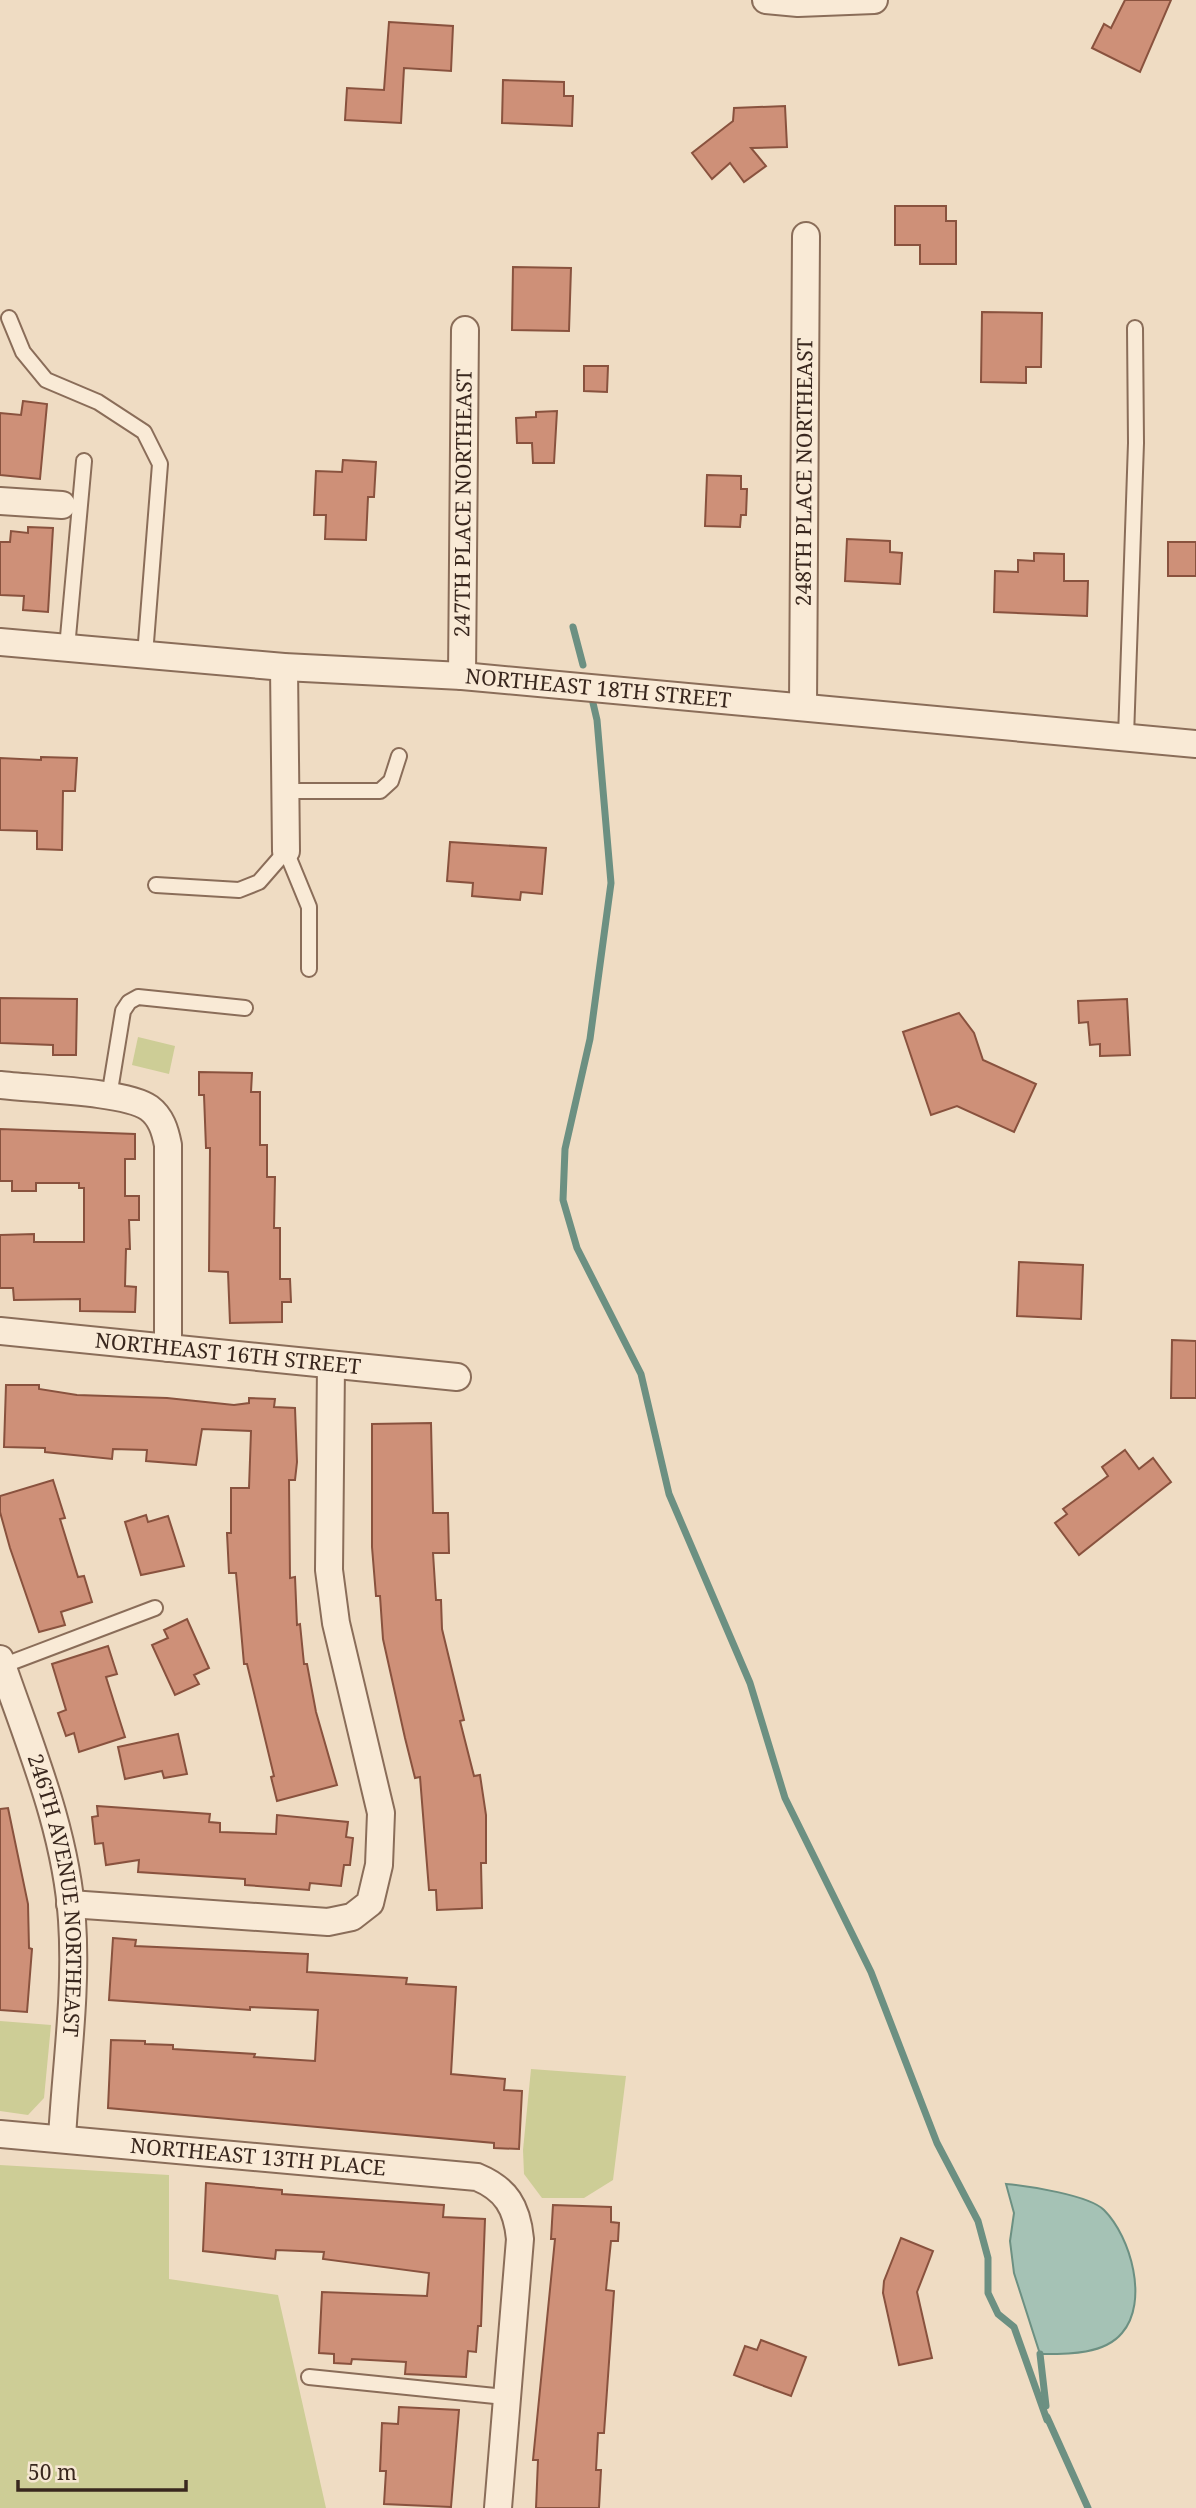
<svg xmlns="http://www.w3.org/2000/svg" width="1196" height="2508" font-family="'Noto Serif',serif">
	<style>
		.green { fill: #cdcd96 }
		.water { fill: #a5c2b5; stroke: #6c9082; stroke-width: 2 }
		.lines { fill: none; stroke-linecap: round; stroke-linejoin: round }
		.stream { stroke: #6c9082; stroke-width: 7 }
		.building { fill: #ce9078; stroke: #89523e; stroke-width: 2 }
		.service-casing { stroke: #8a6d59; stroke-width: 18 }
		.minor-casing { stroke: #8a6d59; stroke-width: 30 }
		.service { stroke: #f9ead6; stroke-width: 14 }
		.minor { stroke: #f9ead6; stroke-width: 26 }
		.labels { text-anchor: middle; stroke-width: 5; stroke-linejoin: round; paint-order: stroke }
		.street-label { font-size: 21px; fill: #39271e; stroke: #f6e7d2 }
	</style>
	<rect width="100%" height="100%" fill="#efdcc3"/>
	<!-- green -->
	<g class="green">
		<polygon points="138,1037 175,1046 169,1074 132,1065"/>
		<polygon points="0,2021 51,2025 44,2098 28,2115 0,2111"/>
		<polygon points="531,2069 626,2076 613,2180 584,2198 542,2198 524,2174 523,2150"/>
		<polygon points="0,2165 169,2175 169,2279 278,2295 326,2508 0,2508"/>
	</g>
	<!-- water -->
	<path class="water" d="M1006 2184C1028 2186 1089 2195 1104 2210 1131 2237 1149 2302 1122 2333 1104 2355 1066 2354 1040 2354L1014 2273 1010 2241 1014 2213Z"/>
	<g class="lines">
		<!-- stream -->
		<g class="stream">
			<polyline points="573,627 583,665"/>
			<polyline points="593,703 597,720 611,883 590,1039 565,1149 563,1200 577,1248 641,1374 669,1494 750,1683 785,1798 871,1972 937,2143 978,2221 988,2258 988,2293 998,2314 1014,2327 1047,2420"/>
			<polyline points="1040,2354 1046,2406"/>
			<polyline points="1047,2417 1088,2508"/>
		</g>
	</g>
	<!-- building -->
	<g class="building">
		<polygon points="1125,0 1171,0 1140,72 1092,48 1104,24 1111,28"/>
		<polygon points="389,22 453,26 451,71 404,68 401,123 345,120 347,88 384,90"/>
		<polygon points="503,80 564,82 564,96 573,96 572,126 502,123"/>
		<polygon points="785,106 787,147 751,148 766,166 744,182 730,163 712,179 692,153 733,121 734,108"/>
		<polygon points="895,206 946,206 946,221 956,221 956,264 920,264 920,245 895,245"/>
		<polygon points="513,267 571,268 569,331 512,330"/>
		<polygon points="982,312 1042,313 1041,367 1026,367 1026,383 981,382"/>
		<polygon points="584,366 608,366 607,392 584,391"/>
		<polygon points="23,401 47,404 40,479 0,475 0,413 21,415"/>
		<polygon points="557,411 554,463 533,463 532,443 517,443 516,418 536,417 536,412"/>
		<polygon points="343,460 376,462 374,497 368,497 366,540 325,539 326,515 314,515 316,471 342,472"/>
		<polygon points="707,475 741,476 741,489 747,489 746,515 741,515 740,527 705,526"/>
		<polygon points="28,527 53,528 48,612 23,610 24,596 0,595 0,542 10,542 11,531 28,533"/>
		<polygon points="847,539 890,541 890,552 902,553 900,584 845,581"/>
		<rect x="1168" y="542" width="28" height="34"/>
		<polygon points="1034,553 1064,554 1064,581 1088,581 1087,616 994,612 995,571 1018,572 1018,560 1034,561"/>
		<polygon points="41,757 77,758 75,791 63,791 62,850 37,849 37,831 0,830 0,758 41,760"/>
		<polygon points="450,842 546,848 542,894 521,892 520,900 472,896 473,883 447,881"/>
		<polygon points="0,998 77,999 76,1055 53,1055 53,1045 0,1043"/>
		<polygon points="1127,999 1130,1055 1100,1056 1100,1044 1090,1045 1088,1022 1079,1023 1078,1001"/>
		<polygon points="959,1013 974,1033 983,1060 1036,1084 1014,1132 957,1106 931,1115 903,1032"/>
		<polygon points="199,1072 252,1073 251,1092 260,1092 260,1145 267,1145 267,1177 275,1177 274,1228 280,1228 280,1279 290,1279 291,1302 282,1302 282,1322 230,1323 228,1272 209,1271 210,1148 206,1148 204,1095 199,1095"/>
		<polygon points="0,1129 135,1134 135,1159 125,1159 125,1196 139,1196 139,1220 129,1220 130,1249 126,1249 125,1286 136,1287 135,1312 80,1311 80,1299 14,1300 13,1288 0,1288 0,1235 34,1234 34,1242 84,1242 84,1188 79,1188 79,1183 36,1183 36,1191 12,1191 12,1181 0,1181"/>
		<polygon points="1019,1262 1083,1265 1081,1319 1017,1316"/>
		<polygon points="1172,1340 1196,1341 1196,1398 1171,1398"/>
		<polygon points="6,1385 39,1385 39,1389 77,1395 167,1398 234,1405 249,1403 249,1398 275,1399 274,1407 295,1408 297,1462 295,1480 289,1480 290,1578 295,1577 297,1625 300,1624 304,1664 307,1664 316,1712 337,1785 277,1801 271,1777 274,1776 247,1664 244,1664 236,1573 229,1573 227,1533 231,1533 231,1488 249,1488 251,1431 202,1429 196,1465 146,1461 147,1450 113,1449 112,1459 45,1452 45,1448 4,1447"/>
		<polygon points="431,1423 433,1513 448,1513 449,1553 433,1553 436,1600 441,1600 442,1629 464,1720 460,1721 474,1776 480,1775 486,1815 486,1863 481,1863 482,1908 437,1910 436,1890 429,1890 420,1777 415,1778 405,1738 383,1639 380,1596 376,1596 372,1547 372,1424"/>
		<polygon points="1125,1450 1139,1469 1153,1458 1171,1482 1079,1555 1055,1523 1067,1514 1063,1509 1108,1476 1102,1467"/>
		<polygon points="53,1480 65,1518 60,1519 78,1577 84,1576 92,1602 61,1612 65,1625 39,1632 10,1548 0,1512 0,1496"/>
		<polygon points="146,1515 148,1522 168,1516 184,1566 141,1575 125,1522"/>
		<polygon points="187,1619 209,1668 194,1675 199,1684 175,1695 152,1645 168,1638 164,1630"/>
		<polygon points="108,1646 117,1674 106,1677 125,1737 79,1752 74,1733 66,1736 58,1713 66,1710 52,1664"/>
		<polygon points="178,1734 187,1774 164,1778 162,1771 125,1779 118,1747"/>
		<polygon points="97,1806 210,1814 209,1822 220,1823 220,1832 276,1834 277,1815 348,1822 346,1837 353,1838 350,1865 344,1865 341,1886 310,1883 309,1890 245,1885 245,1879 138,1872 139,1860 106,1865 103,1843 95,1844 92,1817 98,1816"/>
		<polygon points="8,1808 28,1904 29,1948 32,1949 27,2012 0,2010 0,1809"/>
		<polygon points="113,1938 136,1940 135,1946 308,1954 307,1972 407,1978 406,1984 456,1987 451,2074 505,2079 504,2090 522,2091 519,2149 494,2148 494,2143 108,2108 111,2040 145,2041 145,2044 173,2045 173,2049 255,2054 254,2057 315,2061 318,2010 250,2007 250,2010 109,2000"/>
		<polygon points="206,2183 282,2190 282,2194 444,2205 443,2217 485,2219 481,2326 478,2326 476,2352 468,2351 466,2377 405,2374 406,2362 352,2359 351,2364 334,2363 334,2354 319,2353 322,2292 427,2296 429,2273 323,2259 324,2252 276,2250 275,2259 203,2251"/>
		<polygon points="553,2205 611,2207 611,2222 619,2223 618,2241 611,2241 606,2290 614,2291 604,2433 598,2433 596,2470 601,2470 599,2508 536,2508 538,2460 533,2460 555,2239 551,2239"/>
		<polygon points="901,2238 933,2251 917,2292 932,2358 899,2365 883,2293 884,2281"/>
		<polygon points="761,2340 806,2357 791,2396 734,2375 745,2346 757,2350"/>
		<polygon points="399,2407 459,2410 451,2507 384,2504 386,2471 380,2471 382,2423 398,2424"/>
	</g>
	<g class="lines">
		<defs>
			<g id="service">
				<polyline points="9,318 23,352 46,380 98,402 144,432 160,464 145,655"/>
				<polyline points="67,648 84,461"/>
				<polyline points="1126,737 1136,443 1135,328"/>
				<polyline points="286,791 380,791 391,781 399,756"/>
				<polyline points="156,885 239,890 259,882 286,851 309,907 309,969"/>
				<polyline points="109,1097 123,1011 129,1002 138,997 245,1008"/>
				<polyline points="2,1666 155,1608"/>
				<polyline points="309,2377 505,2397"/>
			</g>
			<g id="minor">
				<polyline points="766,0 798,3 874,0"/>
				<polyline points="0,501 62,505"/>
				<path id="s1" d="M0 642 284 667 462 676 1196 744"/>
				<polyline points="284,667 286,851"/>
				<path id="s2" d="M462 676 465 330"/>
				<path id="s3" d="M803 706 806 236"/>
				<path d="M0 1085C32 1089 126 1091 149 1108 161 1117 165 1130 168 1145V1348"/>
				<path id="s4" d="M0 1331 457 1377"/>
				<path id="s5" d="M0 1659C29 1744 66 1829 72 1920 77 1992 66 2066 62 2138"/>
				<polyline points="70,1904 328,1922 352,1917 370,1903 379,1865 381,1813 336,1623 329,1570 331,1365"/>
				<path id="s6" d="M0 2134 477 2177C506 2189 517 2207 520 2239L498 2508"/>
			</g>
		</defs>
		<!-- service casing -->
		<use href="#service" class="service-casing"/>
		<!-- minor casing -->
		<use href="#minor" class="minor-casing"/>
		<!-- service -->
		<use href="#service" class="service"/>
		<!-- minor -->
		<use href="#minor" class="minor"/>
	</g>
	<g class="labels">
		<!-- street labels -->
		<g class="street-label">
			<text dy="7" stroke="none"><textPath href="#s3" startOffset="234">248TH PLACE NORTHEAST</textPath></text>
			<text dy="7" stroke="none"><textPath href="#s2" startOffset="173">247TH PLACE NORTHEAST</textPath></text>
			<text dy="7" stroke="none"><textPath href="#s1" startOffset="600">NORTHEAST 18TH STREET</textPath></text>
			<text dy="7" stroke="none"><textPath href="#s4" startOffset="229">NORTHEAST 16TH STREET</textPath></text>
			<text dy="7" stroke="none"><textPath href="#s5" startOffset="245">246TH AVENUE NORTHEAST</textPath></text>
			<text dy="7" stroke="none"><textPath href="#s6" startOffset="259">NORTHEAST 13TH PLACE</textPath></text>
		</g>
	</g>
	<!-- scale -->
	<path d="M18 2480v10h168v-10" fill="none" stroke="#39271e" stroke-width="3.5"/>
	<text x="28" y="2480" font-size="21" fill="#39271e" stroke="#f6e7d2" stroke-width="5" paint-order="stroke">50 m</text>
</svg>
